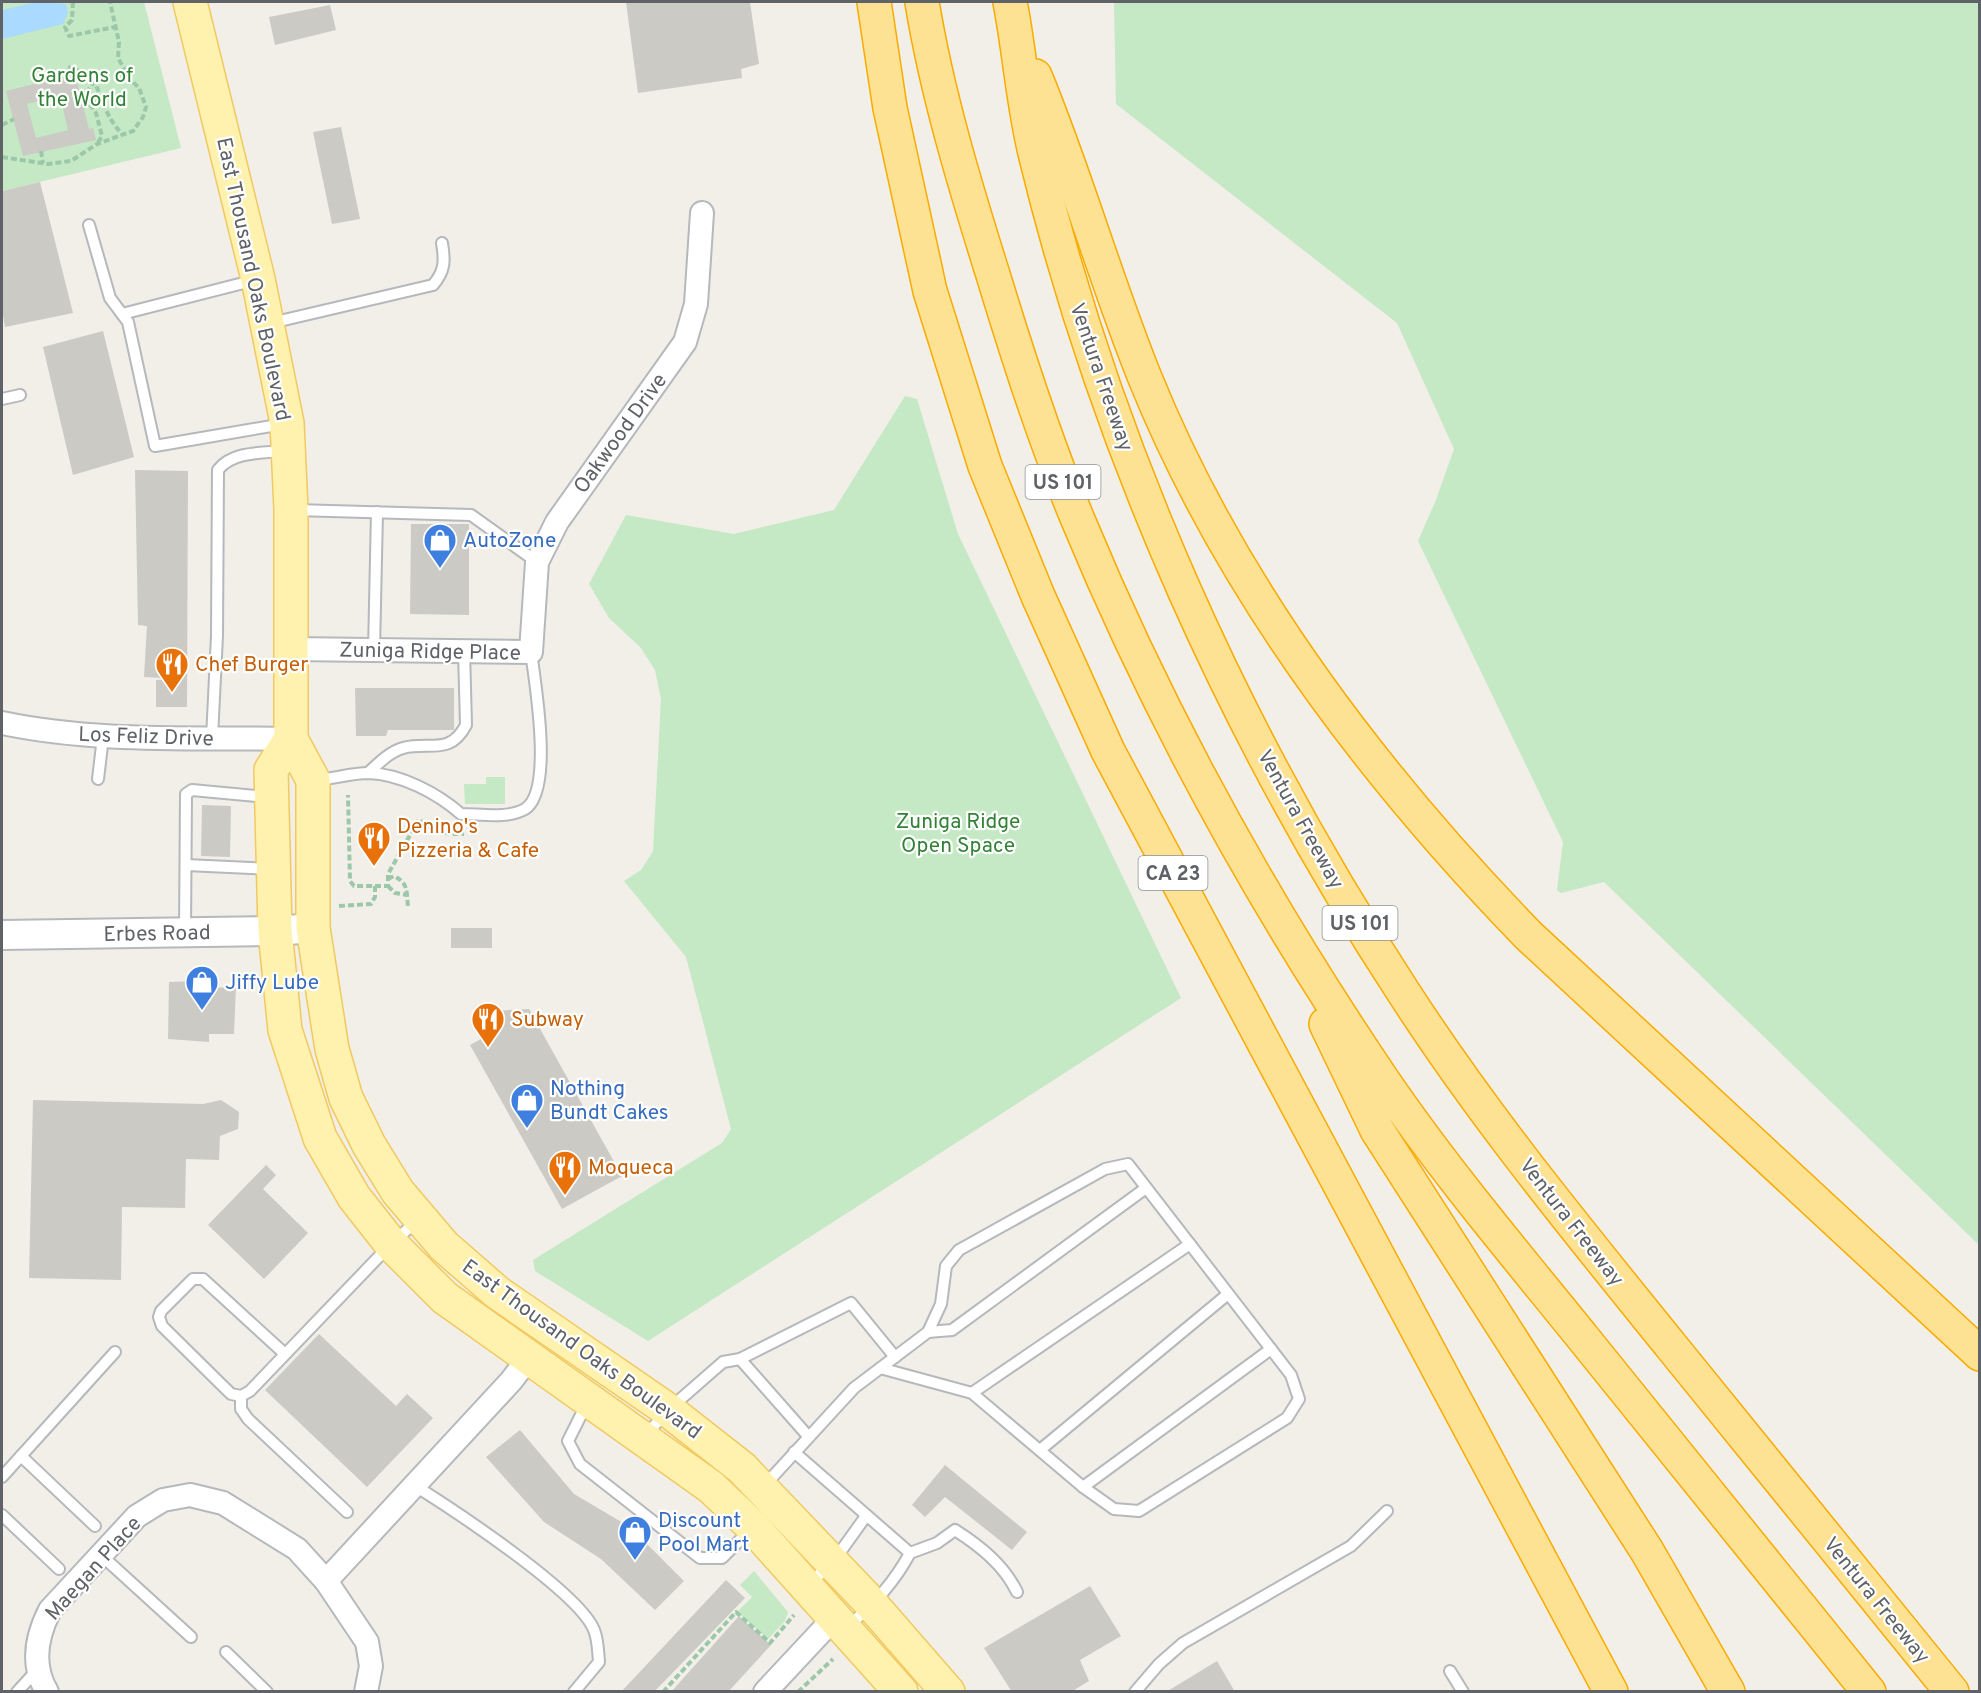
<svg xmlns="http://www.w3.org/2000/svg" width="1981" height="1693" font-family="Overpass,sans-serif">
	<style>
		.green { fill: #c5e8c5 }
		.water { fill: #aadaff }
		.building { fill: #cccac5; fill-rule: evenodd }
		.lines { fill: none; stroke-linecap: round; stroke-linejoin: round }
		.service-casing { stroke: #b5b8bc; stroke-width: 14 }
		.minor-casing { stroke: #b5b8bc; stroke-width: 26 }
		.tertiary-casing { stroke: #b5b8bc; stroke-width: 32 }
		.primary-casing { stroke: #f2c960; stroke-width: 36 }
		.motorway-casing { stroke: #f9ab00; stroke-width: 36 }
		.path { stroke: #9cc7a9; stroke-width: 4; stroke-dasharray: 6 3; stroke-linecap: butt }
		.service { stroke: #fff; stroke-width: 10 }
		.minor { stroke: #fff; stroke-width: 22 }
		.tertiary { stroke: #fff; stroke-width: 28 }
		.primary { stroke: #fff2af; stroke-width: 33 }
		.motorway { stroke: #fde293; stroke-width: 33 }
		.labels { text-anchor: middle; stroke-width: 4.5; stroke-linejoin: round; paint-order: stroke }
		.shield { fill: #fff; stroke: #8f9295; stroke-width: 1.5 }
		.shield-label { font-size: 20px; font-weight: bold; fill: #5f6368 }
		.park-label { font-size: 21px; fill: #348238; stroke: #fff }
		.street-label { font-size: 21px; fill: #5f6368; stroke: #fff }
		.shop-label { font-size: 21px; fill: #366cbe; stroke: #fff; text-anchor: start }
		.food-label { font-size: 21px; fill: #c56008; stroke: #fff; text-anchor: start }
	</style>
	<rect width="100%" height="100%" fill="#f1efe8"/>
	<!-- green -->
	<g class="green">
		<polygon points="2,2 144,2 181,148 2,191"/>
		<polygon points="1114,2 1979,2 1979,1245 1604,882 1561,893 1557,890 1563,842 1418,541 1436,500 1454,449 1397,323 1116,104"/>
		<polygon points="905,396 917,399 958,534 1181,998 648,1341 535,1271 533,1260 722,1143 731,1129 686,957 624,881 641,870 653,851 661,699 655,670 641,648 609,618 589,584 626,515 734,534 834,510"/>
		<polygon points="486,777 505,777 505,804 465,804 464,784 486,784"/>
		<polygon points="754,1571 788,1612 785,1621 768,1639 737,1612 752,1597 740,1585"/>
	</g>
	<!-- water -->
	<polygon class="water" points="37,2 66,4 68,13 63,24 2,39 2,10"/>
	<!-- building -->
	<g class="building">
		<polygon points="626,2 750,2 759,64 741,69 742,78 638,93"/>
		<polygon points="330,5 336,30 275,45 269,17"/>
		<path d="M75 74 89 129 93 128 96 140 23 156 6 91ZM60 96 68 130 36 138 27 104Z"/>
		<polygon points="341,127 360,219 332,224 313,132"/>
		<polygon points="40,182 73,313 5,327 2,309 2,191"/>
		<polygon points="103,331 134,457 73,475 43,347"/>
		<polygon points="135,470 188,471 187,707 156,707 156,680 180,679 144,677 147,626 138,625"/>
		<polygon points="411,524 469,524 469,615 410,614"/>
		<polygon points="355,688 454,688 454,730 388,730 386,736 356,736"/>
		<polygon points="202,805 231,806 230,857 201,856"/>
		<rect x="451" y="928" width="41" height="20"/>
		<polygon points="197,978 208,979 208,988 236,987 234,1034 209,1034 209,1042 168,1039 169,982 196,981"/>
		<polygon points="529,1009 622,1176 562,1209 470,1045 501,1028 491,1011"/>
		<polygon points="33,1100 203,1104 221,1100 239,1112 238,1129 220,1136 219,1160 186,1159 185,1208 122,1207 121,1280 29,1278"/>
		<polygon points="266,1165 276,1175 263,1189 308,1233 264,1279 208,1225"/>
		<polygon points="319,1334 396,1406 407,1394 433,1418 367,1487 265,1390"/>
		<polygon points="520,1430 574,1494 630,1527 684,1581 655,1610 601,1559 544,1522 486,1457"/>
		<polygon points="945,1465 1027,1532 1012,1550 945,1497 925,1517 912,1505"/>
		<polygon points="726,1580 745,1598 654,1692 621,1692"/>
		<polygon points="1090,1586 1121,1636 1080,1660 1089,1681 1071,1692 1012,1692 984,1648"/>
		<polygon points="739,1616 771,1645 728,1692 671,1692"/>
		<polygon points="1217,1661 1235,1692 1166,1692"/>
	</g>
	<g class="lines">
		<defs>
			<g id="service">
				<polyline points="89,225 110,298 128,322 155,446 283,424"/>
				<polyline points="122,314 255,280"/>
				<path d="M271 323 433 285C445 271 445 261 442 243"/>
				<polyline points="2,399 20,395"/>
				<polyline points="295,510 471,515 537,562"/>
				<polyline points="374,650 377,512"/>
				<path d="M212 738 217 636 218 470C232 451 263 453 285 451"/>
				<path d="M368 773C378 764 389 752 403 748 429 741 450 756 466 725L464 651"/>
				<polyline points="98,779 103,737"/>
				<path d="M316 780C333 779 351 773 368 773 401 774 437 793 461 814 480 814 508 819 525 809 554 791 535 683 531 652"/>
				<polyline points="186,865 270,869"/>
				<polyline points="185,932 186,794 192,790 267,797"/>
				<polyline points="928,1332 952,1330 1146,1188"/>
				<polyline points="285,1354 203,1279 193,1279 161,1311 159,1317 162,1326 231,1394 241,1396 250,1391 391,1244 418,1220"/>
				<polyline points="740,1359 808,1436"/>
				<polyline points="972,1393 1190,1244"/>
				<polyline points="241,1396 241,1409 248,1419 347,1512"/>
				<polyline points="587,1403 568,1441 580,1464 700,1558 722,1558 752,1528"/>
				<polyline points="646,1435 668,1410 723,1362 740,1359 851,1303 895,1357"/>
				<polyline points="1040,1450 1228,1294"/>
				<path d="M794 1452 910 1553C894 1583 874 1605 848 1626"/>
				<polyline points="21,1456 95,1526"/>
				<polyline points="2,1477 115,1352"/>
				<path d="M414 1485C452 1509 579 1592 594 1630 598 1639 598 1651 599 1662L574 1692"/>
				<polyline points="764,1486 854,1388 928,1332 941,1304 946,1266 959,1250 1105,1169 1128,1164 1291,1375 1299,1399 1287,1418 1139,1511 1114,1509 1083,1487 972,1393 880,1368"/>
				<polyline points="1083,1487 1271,1349"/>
				<polyline points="2,1515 59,1569"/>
				<path d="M910 1553 937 1543 955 1530C980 1546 1004 1565 1017 1592"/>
				<polyline points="101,1555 191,1637"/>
				<polyline points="809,1584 833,1562 866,1516"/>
				<polyline points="226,1652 267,1692"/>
				<polyline points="1450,1671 1463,1692"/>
				<polyline points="17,1692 37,1670"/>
				<polyline points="1135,1692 1159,1664 1183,1643 1351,1546 1387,1511"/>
			</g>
			<g id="minor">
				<polyline points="292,649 531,652 537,562 557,522 685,342 696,304 702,213"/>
				<path d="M2 723C97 743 194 737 291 739"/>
				<polyline points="326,1581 511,1381 528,1359"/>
				<path d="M47 1692C31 1665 36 1637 50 1610L137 1516 163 1500 190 1495 223 1503 297 1549 326 1581 367 1642 371 1666 366 1692"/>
				<polyline points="765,1692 835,1617"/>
			</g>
			<polyline id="tertiary" points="2,935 275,931 313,928"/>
			<g id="primary">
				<polyline points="190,2 258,279 287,423 291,510 291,739 313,780 313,928 332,1049 346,1098 369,1145 398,1192 444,1246 498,1293 668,1410 742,1468 867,1599 948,1692"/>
				<polyline points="291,739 271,770 275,931 285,1030 320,1138 354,1197 391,1244 445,1298 711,1487 753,1527 901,1692"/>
			</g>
			<g id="motorway">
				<polyline points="874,2 890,108 930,291 985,466 1038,596 1108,751 1611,1692"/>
				<path d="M922 2C937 94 966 189 994 278 1019 360 1045 441 1078 520 1160 718 1264 905 1384 1082 1445 1171 1516 1255 1584 1339 1679 1456 1774 1574 1869 1692"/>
				<path d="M1010 2C1020 53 1023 106 1036 157 1108 453 1237 738 1404 993 1484 1117 1579 1232 1672 1347 1765 1462 1858 1577 1952 1692"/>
				<path d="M1035 76C1076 175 1105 279 1145 378 1230 588 1372 774 1528 935L1980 1354"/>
				<polyline points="1326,1024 1377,1130 1647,1551 1728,1692"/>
			</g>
		</defs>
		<!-- service casing -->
		<use href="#service" class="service-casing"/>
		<!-- minor casing -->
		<use href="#minor" class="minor-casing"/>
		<!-- tertiary casing -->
		<use href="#tertiary" class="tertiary-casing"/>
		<!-- primary casing -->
		<use href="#primary" class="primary-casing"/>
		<!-- motorway casing -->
		<use href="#motorway" class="motorway-casing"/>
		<!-- path -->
		<g class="path">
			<polyline points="73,2 72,20 65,27 69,36 115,27"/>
			<polyline points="68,67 82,72 94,82"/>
			<polyline points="90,104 96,113 102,136 97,144"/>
			<path d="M83 107 90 104 89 89 94 82C106 104 104 115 123 135"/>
			<polyline points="2,125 14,119"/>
			<polyline points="41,151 43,163"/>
			<polyline points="2,157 48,164 71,161 97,144 133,131 143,117 146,107 139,88 130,79 118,58 119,42 110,2"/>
			<path d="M388 879 394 876C403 881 406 884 407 895"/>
			<path d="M375 886H388V874L419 819C432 833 446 834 464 834"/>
			<polyline points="388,886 395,893 407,895 408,907"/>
			<polyline points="339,906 371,904 375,897 375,886 354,886 350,881 348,795"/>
			<polyline points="663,1692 736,1612 770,1643 794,1615"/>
			<polyline points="798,1692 833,1659"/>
		</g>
		<!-- service -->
		<use href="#service" class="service"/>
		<!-- minor -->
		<use href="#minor" class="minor"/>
		<!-- tertiary -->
		<use href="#tertiary" class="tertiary"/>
		<!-- primary -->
		<use href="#primary" class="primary"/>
		<!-- motorway -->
		<use href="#motorway" class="motorway"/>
	</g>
	<!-- icons -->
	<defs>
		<symbol id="shop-pin" viewBox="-11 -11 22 30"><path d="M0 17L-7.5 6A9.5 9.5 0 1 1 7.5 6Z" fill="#3f7fe0" stroke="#fff"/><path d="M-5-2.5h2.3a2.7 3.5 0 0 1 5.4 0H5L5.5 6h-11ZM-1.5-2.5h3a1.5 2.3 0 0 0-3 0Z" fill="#fff"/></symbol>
		<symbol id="restaurant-pin" viewBox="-11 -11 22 30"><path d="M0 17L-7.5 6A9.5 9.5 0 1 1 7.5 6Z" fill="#e8710a" stroke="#fff"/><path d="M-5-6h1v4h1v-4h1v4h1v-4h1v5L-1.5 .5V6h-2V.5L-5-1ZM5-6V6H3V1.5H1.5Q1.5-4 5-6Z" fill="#fff"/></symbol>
	</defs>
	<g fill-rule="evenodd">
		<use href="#shop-pin" x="421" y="521" width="38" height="52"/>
		<use href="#restaurant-pin" x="153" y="645" width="38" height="52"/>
		<use href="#restaurant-pin" x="355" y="819" width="38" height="52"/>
		<use href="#shop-pin" x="183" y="963" width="38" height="52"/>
		<use href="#restaurant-pin" x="469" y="1000" width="38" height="52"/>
		<use href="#shop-pin" x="508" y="1081" width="38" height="52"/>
		<use href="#restaurant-pin" x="546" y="1148" width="38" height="52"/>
		<use href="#shop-pin" x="616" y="1513" width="38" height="52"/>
	</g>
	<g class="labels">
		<!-- shield labels -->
		<g class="shield">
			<rect x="1025.5" y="465" width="75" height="34" rx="4.5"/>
			<rect x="1138.5" y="856" width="69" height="34" rx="4.5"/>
			<rect x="1322.5" y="906" width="75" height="34" rx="4.5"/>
		</g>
		<g class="shield-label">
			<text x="1063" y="489">US 101</text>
			<text x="1173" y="880">CA 23</text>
			<text x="1360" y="930">US 101</text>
		</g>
		<!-- park labels -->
		<g class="park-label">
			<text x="82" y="82">Gardens of<tspan x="82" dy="24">the World</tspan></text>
			<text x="958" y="828">Zuniga Ridge<tspan x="958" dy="24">Open Space</tspan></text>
		</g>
		<!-- street labels -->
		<g class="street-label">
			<text transform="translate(254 279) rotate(78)" y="7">East Thousand Oaks Boulevard</text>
			<text transform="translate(1102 377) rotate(71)" y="7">Ventura Freeway</text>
			<text transform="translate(620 433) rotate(-54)" y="7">Oakwood Drive</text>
			<text transform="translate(430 651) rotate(1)" y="7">Zuniga Ridge Place</text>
			<text transform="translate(146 736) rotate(2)" y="7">Los Feliz Drive</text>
			<text transform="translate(1301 819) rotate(61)" y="7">Ventura Freeway</text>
			<text transform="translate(157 933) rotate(-1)" y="7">Erbes Road</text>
			<text transform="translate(1572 1222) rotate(52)" y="7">Ventura Freeway</text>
			<text transform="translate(582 1349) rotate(36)" y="7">East Thousand Oaks Boulevard</text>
			<text transform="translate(93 1568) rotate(-48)" y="7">Maegan Place</text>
			<text transform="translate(1877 1600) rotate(51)" y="7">Ventura Freeway</text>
		</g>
		<!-- shop labels -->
		<g class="shop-label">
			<text x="463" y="547">AutoZone</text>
			<text x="225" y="989">Jiffy Lube</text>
			<text x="550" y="1095">Nothing<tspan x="550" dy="24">Bundt Cakes</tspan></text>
			<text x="658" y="1527">Discount<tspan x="658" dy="24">Pool Mart</tspan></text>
		</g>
		<!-- food labels -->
		<g class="food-label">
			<text x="195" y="671">Chef Burger</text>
			<text x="397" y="833">Denino's<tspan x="397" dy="24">Pizzeria &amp; Cafe</tspan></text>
			<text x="511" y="1026">Subway</text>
			<text x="588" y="1174">Moqueca</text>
		</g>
	</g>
	<!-- border -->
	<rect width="1981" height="1693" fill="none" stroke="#5f6368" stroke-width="6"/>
</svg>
